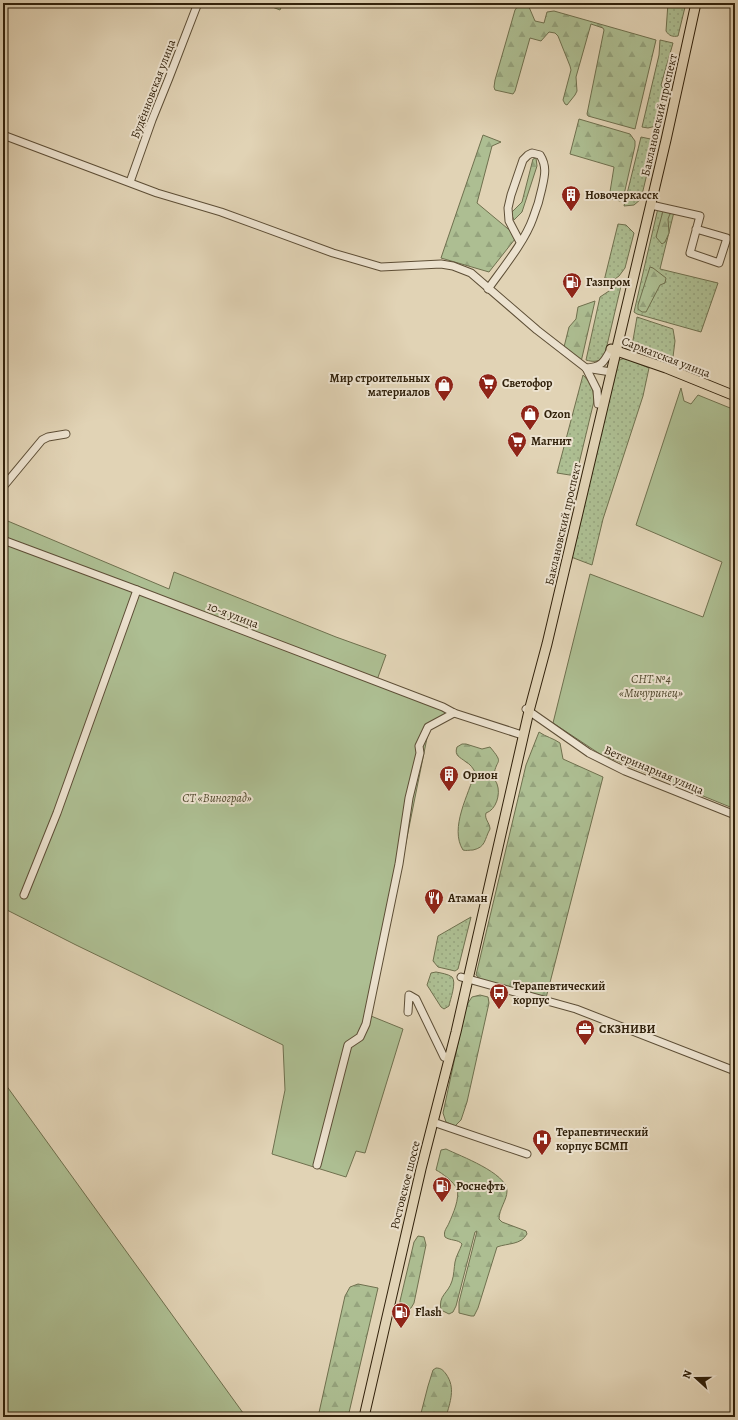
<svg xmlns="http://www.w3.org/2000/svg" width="738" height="1420" font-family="Alegreya,serif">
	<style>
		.grass { fill: url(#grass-dots); stroke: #6f704e }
		.forest { fill: url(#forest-firs); stroke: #6f704e }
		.park { fill: url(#park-crowns); stroke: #6f704e }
		.garden { fill: #adbe92; stroke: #6f704e }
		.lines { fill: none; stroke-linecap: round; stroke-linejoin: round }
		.minor-casing { stroke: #5d4e36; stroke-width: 9 }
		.major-casing { stroke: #31210b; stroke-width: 11 }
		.minor { stroke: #ece2cf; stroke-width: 7 }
		.major { stroke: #e1d3b5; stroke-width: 9 }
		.labels { text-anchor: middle; stroke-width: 4; stroke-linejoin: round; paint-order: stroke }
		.street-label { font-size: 12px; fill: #31210b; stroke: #ece2cf }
		.poi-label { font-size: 12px; font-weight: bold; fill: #31210b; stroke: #ece2cf; text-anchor: start }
		.park-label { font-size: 12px; font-style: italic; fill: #50482d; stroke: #ece2cf }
	</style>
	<defs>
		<pattern id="grass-dots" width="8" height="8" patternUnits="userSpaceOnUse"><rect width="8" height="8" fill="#adbe92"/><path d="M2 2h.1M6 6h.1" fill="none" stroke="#95a37d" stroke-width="1.8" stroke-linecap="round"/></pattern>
		<pattern id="forest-firs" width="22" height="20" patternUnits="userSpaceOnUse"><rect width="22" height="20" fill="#adbe92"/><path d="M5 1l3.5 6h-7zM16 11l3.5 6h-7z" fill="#95a37d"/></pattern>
		<pattern id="park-crowns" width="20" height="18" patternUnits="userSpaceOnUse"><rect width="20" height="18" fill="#adbe92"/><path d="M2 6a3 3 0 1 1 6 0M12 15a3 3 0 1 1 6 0" fill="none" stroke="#95a37d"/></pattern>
	</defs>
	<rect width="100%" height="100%" fill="#e1d3b5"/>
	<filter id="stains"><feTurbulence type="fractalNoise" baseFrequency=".005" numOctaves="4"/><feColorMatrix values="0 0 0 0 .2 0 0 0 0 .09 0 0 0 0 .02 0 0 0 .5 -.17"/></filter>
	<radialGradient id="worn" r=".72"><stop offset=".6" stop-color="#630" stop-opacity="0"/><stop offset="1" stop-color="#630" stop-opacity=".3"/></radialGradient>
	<!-- grass -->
	<g class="grass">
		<path d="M668 3H686L678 36C673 37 669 36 666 31Z"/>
		<polygon points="660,40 673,43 661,85 665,92 656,126 648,128 642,127 659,55"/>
		<polygon points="641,137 655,140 641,199 634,205 624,206"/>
		<polygon points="658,208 674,212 660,269 718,283 701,332 637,314 634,312"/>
		<polygon points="618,224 626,225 634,233 625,268 619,276 605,286 604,281"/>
		<path d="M618 285 621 286 604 358C597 362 593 362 586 360L600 297Z"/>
		<polygon points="637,317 673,329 675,341 672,365 632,346"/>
		<polygon points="625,358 649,368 643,396 603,519 592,565 571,557 617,361"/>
		<path d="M583 375C592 384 593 388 594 401L576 476 557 473Z"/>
		<polygon points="471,917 458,969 455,971 438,967 433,961 438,936"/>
		<path d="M436 972C441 973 448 974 452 977 457 982 450 1000 449 1006L444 1009 441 1007 427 985 431 973Z"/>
	</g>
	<!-- forest -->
	<g class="forest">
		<polygon points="523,4 529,7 535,21 544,23 547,12 554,11 656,40 635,129 588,116 587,114 604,30 603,28 591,24 576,77 577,91 575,95 567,105 565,104 563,100 571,70 570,66 558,36 555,33 549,32 541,41 530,38 515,91 513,94 495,90 494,87 495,80 515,10 518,6"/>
		<polygon points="579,119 630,134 635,141 635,146 623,199 620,201 609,198 614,167 570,154"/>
		<polygon points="483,135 501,142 492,146 477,203 513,233 515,239 489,272 441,258"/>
		<polygon points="536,158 537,166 522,212 514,220 511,213 522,202 533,159"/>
		<polygon points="666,210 671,211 668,219 669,233 665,242 662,244 656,237 663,211"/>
		<polygon points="650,267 653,268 666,278 665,283 660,285 646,312 642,312 638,309 638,305"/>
		<polygon points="595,301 581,362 564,347 569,327 576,319 578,307"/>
		<path d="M539 732C546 737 553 738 560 743L563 759 603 777 546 998 484 982 476 975 526 765Z"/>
		<path d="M462 744H466L482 749 490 747C505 765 496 758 494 775 493 779 496 781 497 784 501 794 496 810 486 813 484 819 490 823 490 829 484 840 486 847 473 850 469 850 466 851 463 850 449 828 469 794 475 772 473 768 470 764 466 762 460 757 454 756 457 747Z"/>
		<polygon points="480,995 488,997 489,1003 467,1102 461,1120 455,1126 446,1122 443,1113 466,1006 472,997"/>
		<path d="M446 1149C460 1156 507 1173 507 1191 507 1200 499 1209 499 1219L502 1222 526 1231 527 1234C521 1245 508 1243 497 1247L478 1308 474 1316H471L459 1313V1302L477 1231 475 1232 456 1306 453 1312 449 1314 441 1310C438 1295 448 1294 452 1281 454 1275 454 1268 455 1262 456 1256 460 1250 462 1244 458 1239 450 1241 445 1237 443 1231 447 1228 449 1223 453 1214 460 1198 457 1189 454 1182 442 1173 436 1170L441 1150Z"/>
		<polygon points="418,1236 424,1237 426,1245 414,1303 411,1308 407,1310 400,1306 400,1301 414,1242"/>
		<polygon points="358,1284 378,1288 348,1417 318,1417 345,1296 350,1287"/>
		<path d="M436 1368C441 1368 443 1370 446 1374 456 1388 450 1402 446 1417H420L428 1386 433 1370Z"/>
	</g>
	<!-- park -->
	<polygon class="park" points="262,3 283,3 280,10"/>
	<!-- garden -->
	<g class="garden">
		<polygon points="681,388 684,401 691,404 698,395 735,410 735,809 600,754 553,723 590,574 703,617 722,562 636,525"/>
		<polygon points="3,519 169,589 174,572 336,637 386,655 377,680 459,711 449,719 429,728 371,1016 403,1029 365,1153 356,1151 346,1177 272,1154 285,1090 283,1045 76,945 3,908"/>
		<polygon points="3,1081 246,1417 3,1417"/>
	</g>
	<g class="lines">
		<defs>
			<g id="minor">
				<polyline points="3,135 157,193 221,212 333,253 381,267 441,264 453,266 471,273 537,330 586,368 597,390 598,404"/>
				<polyline points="130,182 152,120 169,78 198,3"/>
				<polyline points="651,205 700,216 690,253 719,263 727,238 696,229"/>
				<path d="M488 289C503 268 525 241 533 218 537 208 540 198 542 188 545 175 547 166 540 155L532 153 528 155 523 160 511 195 508 208 509 221 520 242"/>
				<path d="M586 368C602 367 604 362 611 349"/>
				<polyline points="592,369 611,372"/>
				<polyline points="3,487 42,440 48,437 66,434"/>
				<polyline points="3,540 137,590 443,707 454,713 519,734"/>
				<polyline points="526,709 589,753 625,771 735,815"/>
				<polyline points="24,895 57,813 137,590"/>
				<polyline points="461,977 576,1009 735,1071"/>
				<polyline points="408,1012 409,995 416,999 444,1057"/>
				<polyline points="433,1122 527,1154"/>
				<polyline points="317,1165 348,1045 360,1037 366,1024 399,864 409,798 420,753 419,746 428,727 454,713"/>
			</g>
			<g id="major">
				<polyline points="611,349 666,368 735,396"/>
				<polyline points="364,1417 421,1169 456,1032 529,711 547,644 666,140 696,3"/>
			</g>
		</defs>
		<!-- minor casing -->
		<use href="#minor" class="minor-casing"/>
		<!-- major casing -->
		<use href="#major" class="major-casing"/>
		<!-- minor -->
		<use href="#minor" class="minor"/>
		<!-- major -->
		<use href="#major" class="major"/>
	</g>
	<!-- icons -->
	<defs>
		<symbol id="building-pin" viewBox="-11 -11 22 30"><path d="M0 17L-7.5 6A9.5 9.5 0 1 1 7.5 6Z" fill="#8f2418" stroke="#ece2cf"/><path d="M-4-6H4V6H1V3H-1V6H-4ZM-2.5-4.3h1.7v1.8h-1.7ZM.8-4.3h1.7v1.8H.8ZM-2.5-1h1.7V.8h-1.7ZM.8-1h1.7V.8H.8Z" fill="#fff"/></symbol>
		<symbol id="fuel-pin" viewBox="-11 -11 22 30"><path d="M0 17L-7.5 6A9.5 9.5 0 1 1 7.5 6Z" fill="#8f2418" stroke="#ece2cf"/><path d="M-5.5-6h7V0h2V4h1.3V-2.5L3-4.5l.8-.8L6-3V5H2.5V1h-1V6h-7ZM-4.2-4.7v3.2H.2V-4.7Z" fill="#fff"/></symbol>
		<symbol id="supermarket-pin" viewBox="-11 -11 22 30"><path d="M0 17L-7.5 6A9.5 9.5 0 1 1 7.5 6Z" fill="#8f2418" stroke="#ece2cf"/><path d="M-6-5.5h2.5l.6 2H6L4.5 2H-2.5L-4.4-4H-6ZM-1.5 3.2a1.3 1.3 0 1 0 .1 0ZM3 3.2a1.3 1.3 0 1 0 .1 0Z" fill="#fff"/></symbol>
		<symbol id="shop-pin" viewBox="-11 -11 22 30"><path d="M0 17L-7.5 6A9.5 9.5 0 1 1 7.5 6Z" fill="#8f2418" stroke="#ece2cf"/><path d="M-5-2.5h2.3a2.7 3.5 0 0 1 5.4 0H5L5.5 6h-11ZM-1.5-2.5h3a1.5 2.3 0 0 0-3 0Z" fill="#fff"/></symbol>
		<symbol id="restaurant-pin" viewBox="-11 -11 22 30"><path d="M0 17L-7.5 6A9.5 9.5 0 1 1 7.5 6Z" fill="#8f2418" stroke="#ece2cf"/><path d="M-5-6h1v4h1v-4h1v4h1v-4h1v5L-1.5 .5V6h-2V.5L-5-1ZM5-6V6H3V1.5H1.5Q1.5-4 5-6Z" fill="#fff"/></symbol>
		<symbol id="bus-pin" viewBox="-11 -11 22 30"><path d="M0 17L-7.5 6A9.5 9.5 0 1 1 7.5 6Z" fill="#8f2418" stroke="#ece2cf"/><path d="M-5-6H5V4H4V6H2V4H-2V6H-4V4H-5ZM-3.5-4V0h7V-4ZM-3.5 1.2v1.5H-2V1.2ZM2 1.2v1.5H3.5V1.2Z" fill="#fff"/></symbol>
		<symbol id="office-pin" viewBox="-11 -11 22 30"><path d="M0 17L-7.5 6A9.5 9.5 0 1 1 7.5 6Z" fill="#8f2418" stroke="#ece2cf"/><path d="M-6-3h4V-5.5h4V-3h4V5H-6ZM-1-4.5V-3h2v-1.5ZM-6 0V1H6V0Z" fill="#fff"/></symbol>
		<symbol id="hospital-pin" viewBox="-11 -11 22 30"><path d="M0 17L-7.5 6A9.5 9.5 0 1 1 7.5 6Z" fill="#8f2418" stroke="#ece2cf"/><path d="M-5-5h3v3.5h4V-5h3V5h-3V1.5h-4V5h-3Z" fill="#fff"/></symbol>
	</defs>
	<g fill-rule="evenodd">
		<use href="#building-pin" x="560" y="184" width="22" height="30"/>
		<use href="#fuel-pin" x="561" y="271" width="22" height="30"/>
		<use href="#supermarket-pin" x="477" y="372" width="22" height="30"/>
		<use href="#shop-pin" x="433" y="374" width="22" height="30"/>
		<use href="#shop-pin" x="519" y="403" width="22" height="30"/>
		<use href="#supermarket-pin" x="506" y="430" width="22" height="30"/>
		<use href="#building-pin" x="438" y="764" width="22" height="30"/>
		<use href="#restaurant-pin" x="423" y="887" width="22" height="30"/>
		<use href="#bus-pin" x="488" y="982" width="22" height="30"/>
		<use href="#office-pin" x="574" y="1018" width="22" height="30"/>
		<use href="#hospital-pin" x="531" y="1128" width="22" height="30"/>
		<use href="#fuel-pin" x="431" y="1175" width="22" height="30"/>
		<use href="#fuel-pin" x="390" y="1301" width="22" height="30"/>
	</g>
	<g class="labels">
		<!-- street labels -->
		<g class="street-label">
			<text transform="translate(153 89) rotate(-69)" y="4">Будённовская улица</text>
			<text transform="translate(659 115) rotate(-77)" y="4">Баклановский проспект</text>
			<text transform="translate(666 357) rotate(21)" y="4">Сарматская улица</text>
			<text transform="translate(563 524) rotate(-77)" y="4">Баклановский проспект</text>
			<text transform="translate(233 615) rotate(21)" y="4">10-я улица</text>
			<text transform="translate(654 770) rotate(23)" y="4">Ветеринарная улица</text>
			<text transform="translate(405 1185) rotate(-76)" y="4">Ростовское шоссе</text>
		</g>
		<!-- poi labels -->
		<g class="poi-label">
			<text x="585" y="199">Новочеркасск</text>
			<text x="586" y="286">Газпром</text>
			<text x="430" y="382" text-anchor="end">Мир строительных<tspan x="430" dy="14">материалов</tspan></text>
			<text x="502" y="387">Светофор</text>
			<text x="544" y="418">Ozon</text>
			<text x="531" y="445">Магнит</text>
			<text x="463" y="779">Орион</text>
			<text x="448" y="902">Атаман</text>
			<text x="513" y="990">Терапевтический<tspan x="513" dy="14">корпус</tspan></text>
			<text x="599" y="1033">СКЗНИВИ</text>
			<text x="556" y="1136">Терапевтический<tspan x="556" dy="14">корпус БСМП</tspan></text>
			<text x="456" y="1190">Роснефть</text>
			<text x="415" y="1316">Flash</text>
		</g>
		<!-- park labels -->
		<g class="park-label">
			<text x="651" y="683">СНТ №4<tspan x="651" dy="14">«Мичуринец»</tspan></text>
			<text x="217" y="802">СТ «Виноград»</text>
		</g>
	</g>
	<!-- margin -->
	<rect width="738" height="1420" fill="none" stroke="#e1d3b5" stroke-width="16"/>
	<rect x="4" y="4" width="730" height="1412" fill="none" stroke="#31210b" stroke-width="2"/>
	<rect x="8" y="8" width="722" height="1404" fill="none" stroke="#31210b"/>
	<!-- north arrow -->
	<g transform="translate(696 1378) rotate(291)" stroke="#ece2cf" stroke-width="3" paint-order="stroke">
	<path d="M0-3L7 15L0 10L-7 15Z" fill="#31210b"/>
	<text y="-6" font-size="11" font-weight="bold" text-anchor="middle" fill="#31210b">N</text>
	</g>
	<rect width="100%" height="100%" filter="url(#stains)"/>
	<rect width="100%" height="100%" fill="url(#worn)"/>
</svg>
